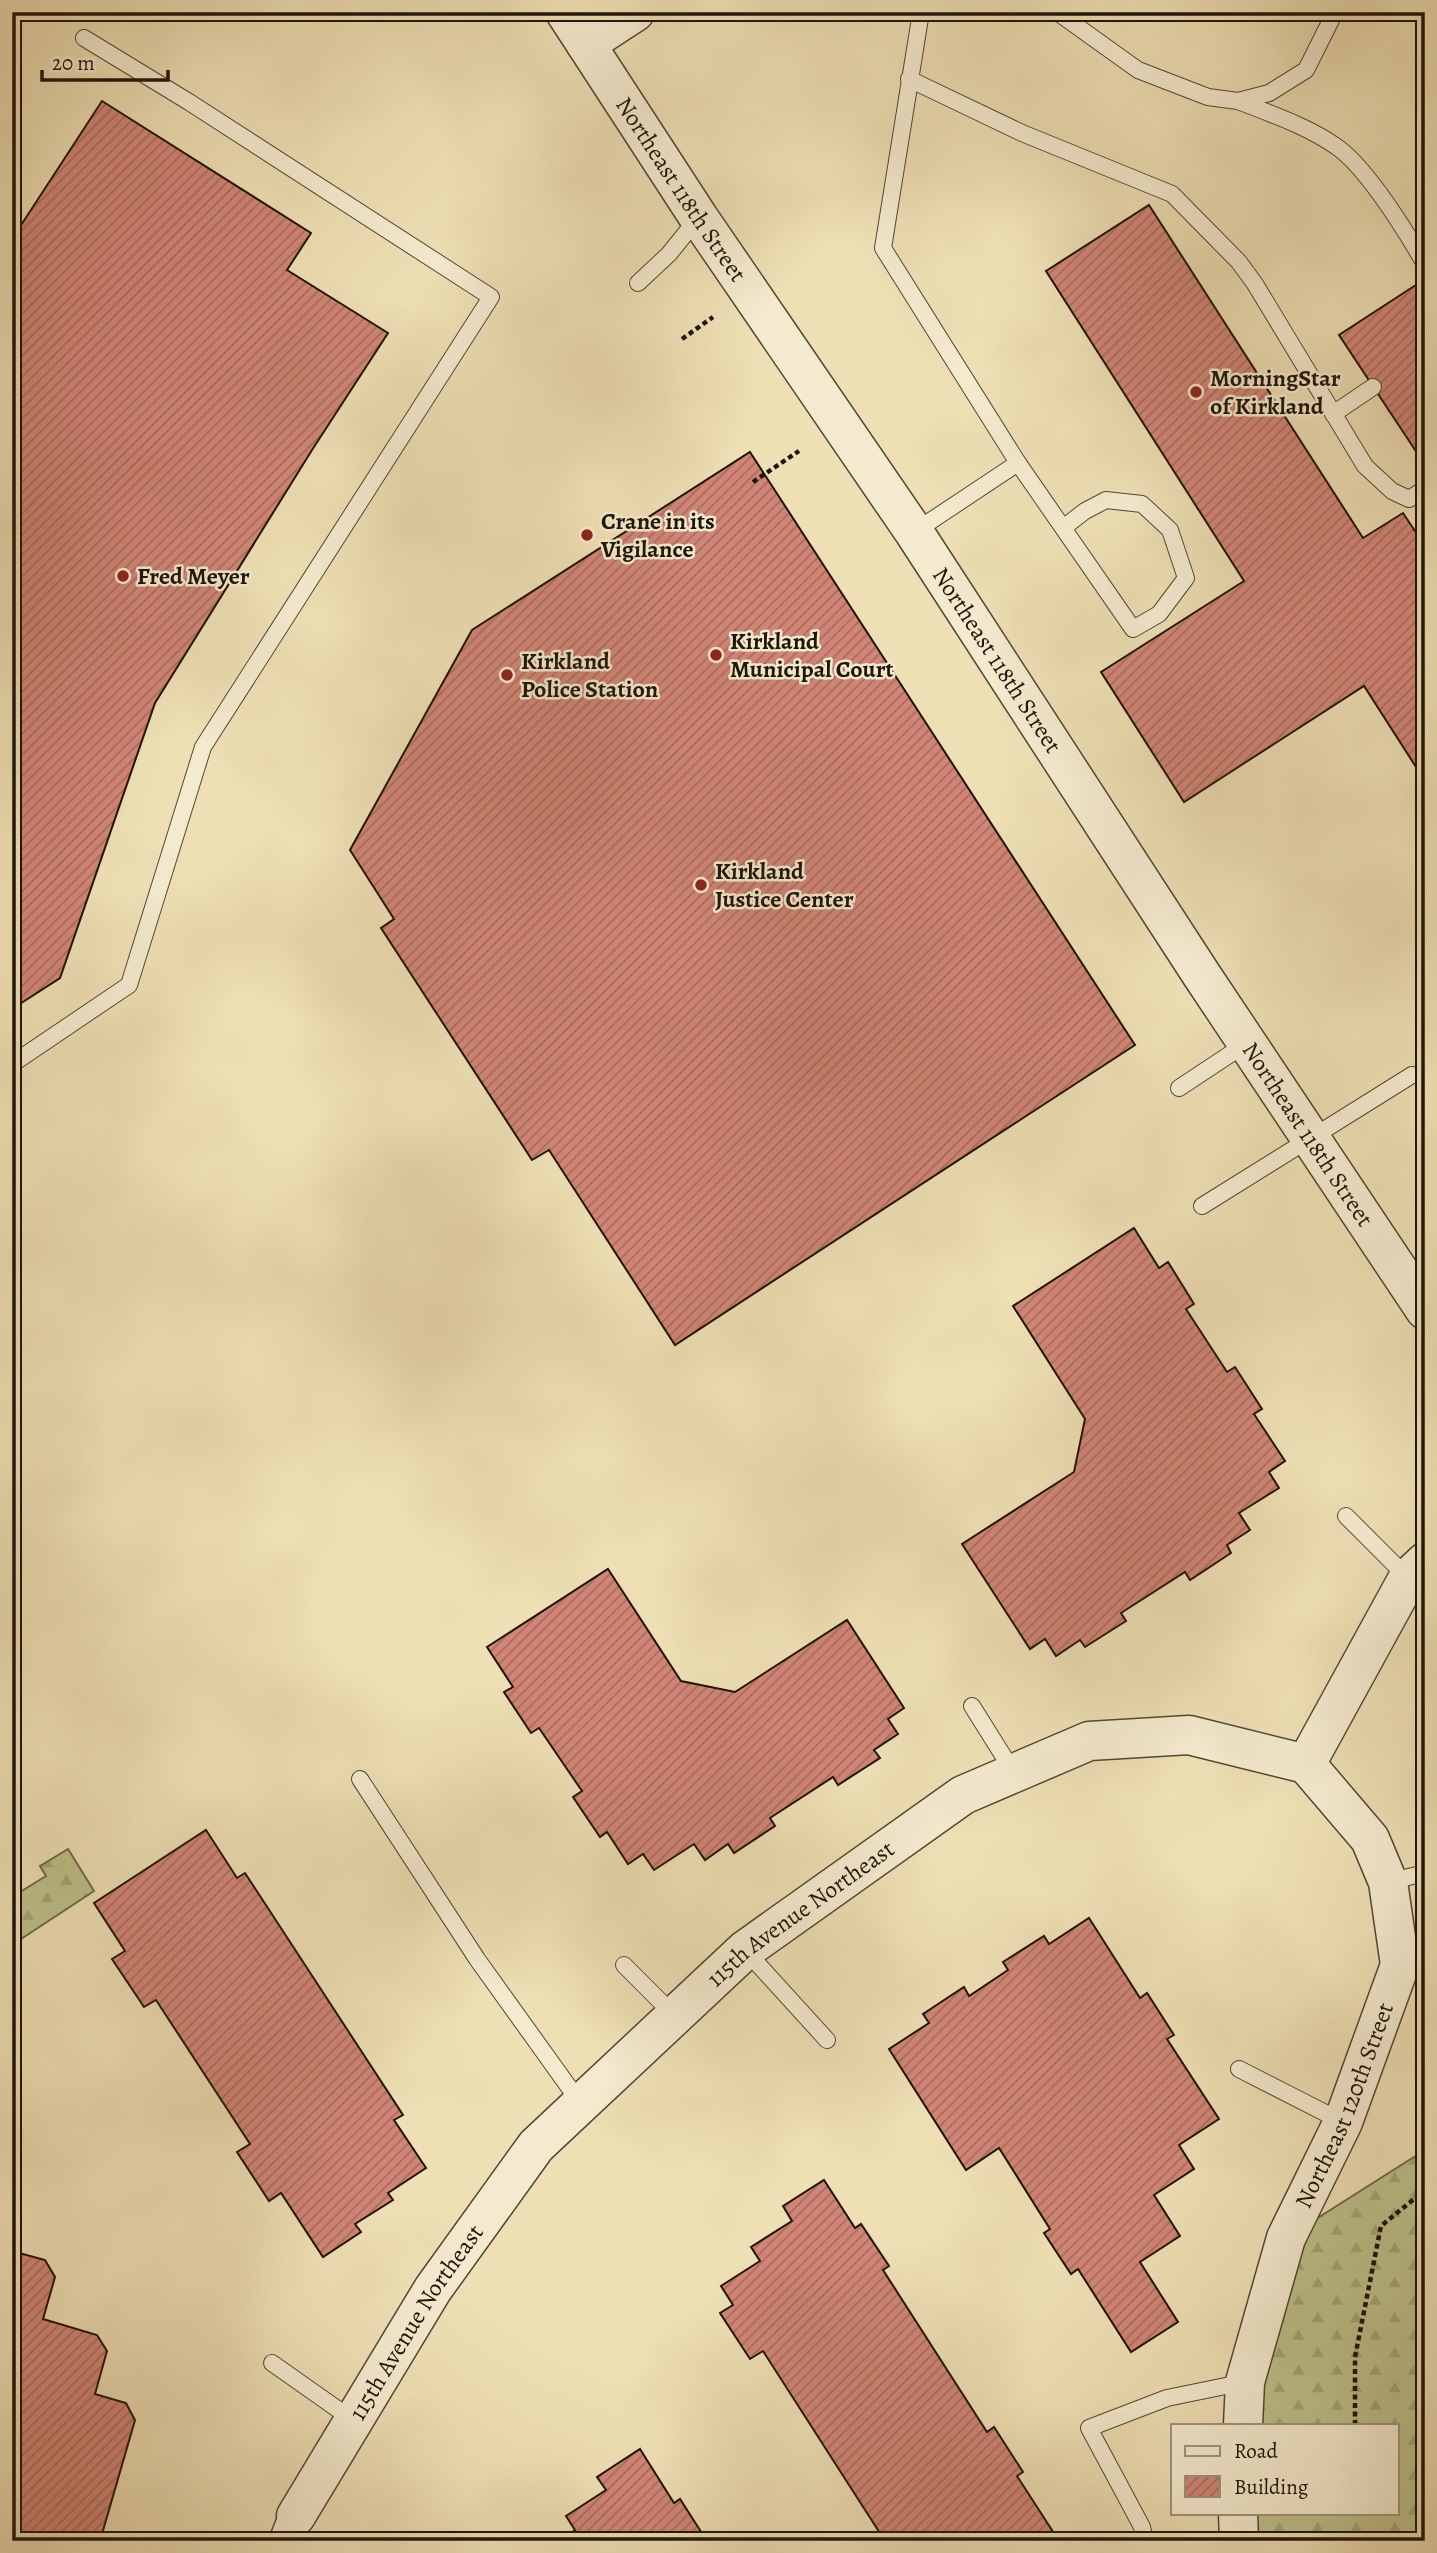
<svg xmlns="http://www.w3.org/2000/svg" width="1437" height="2553" font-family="Alegreya,serif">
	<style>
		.forest { fill: url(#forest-firs); stroke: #6e6a4a; stroke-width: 2 }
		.building { fill: url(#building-hatch); stroke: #1e140a; stroke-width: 2 }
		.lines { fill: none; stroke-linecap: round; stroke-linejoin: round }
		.service-casing { stroke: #524734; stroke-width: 18 }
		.minor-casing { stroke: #524734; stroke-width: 36 }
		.tertiary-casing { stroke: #524734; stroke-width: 41 }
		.path { stroke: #1e140a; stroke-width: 4.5; stroke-dasharray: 5 3.5; stroke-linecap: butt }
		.service { stroke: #f4eace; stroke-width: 16 }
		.minor { stroke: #f4eace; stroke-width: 33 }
		.tertiary { stroke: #f4eace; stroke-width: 38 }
		.poi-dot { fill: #8f2418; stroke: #f4eace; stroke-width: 2.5 }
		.labels { text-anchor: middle; stroke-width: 5; stroke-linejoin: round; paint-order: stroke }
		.street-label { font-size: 24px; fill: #1e140a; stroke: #f4eace }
		.poi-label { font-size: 24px; font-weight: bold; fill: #1e140a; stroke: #f4eace; text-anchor: start }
	</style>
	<defs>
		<pattern id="forest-firs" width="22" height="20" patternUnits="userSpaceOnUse" patternTransform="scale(1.75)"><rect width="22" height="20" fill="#bdc08a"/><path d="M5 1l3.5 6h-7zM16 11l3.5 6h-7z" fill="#a2a476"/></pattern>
		<pattern id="building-hatch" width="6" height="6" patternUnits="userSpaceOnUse" patternTransform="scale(1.75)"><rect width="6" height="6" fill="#d18576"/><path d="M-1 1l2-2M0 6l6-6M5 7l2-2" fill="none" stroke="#a96c5f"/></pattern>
	</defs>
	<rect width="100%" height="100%" fill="#eedfb4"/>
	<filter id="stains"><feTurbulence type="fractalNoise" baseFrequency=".00286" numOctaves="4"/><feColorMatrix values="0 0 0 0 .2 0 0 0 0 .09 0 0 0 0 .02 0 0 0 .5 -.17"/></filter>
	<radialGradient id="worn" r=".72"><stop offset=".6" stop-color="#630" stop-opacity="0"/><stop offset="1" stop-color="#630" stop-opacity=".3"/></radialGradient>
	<!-- forest -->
	<g class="forest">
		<polygon points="68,1849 94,1891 12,1945 12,1897 46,1876 40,1866"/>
		<polygon points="1425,2150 1425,2541 1239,2541 1238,2513 1397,2513 1397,2425 1243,2425 1286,2238"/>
	</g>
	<!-- building -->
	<g class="building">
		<polygon points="102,101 311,233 287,270 388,333 312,450 155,703 60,978 12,1009 12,249 15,244 12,239"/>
		<polygon points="1149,205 1363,538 1403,513 1425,546 1425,781 1364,686 1184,802 1101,672 1244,581 1046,271"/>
		<polygon points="1425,279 1425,465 1339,335"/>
		<polygon points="750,452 1135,1045 675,1345 549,1150 532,1160 381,928 394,919 350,850 472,630"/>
		<polygon points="1134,1228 1159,1268 1168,1262 1194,1304 1186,1309 1227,1372 1235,1367 1262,1409 1254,1414 1285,1461 1269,1472 1279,1488 1239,1513 1250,1530 1227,1545 1231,1553 1190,1580 1185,1572 1121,1613 1126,1621 1085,1647 1080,1640 1056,1656 1045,1639 1030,1649 962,1544 1074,1472 1085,1419 1013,1306"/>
		<polygon points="608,1569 681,1681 735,1692 847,1620 904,1708 888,1719 898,1734 874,1750 880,1758 838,1785 833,1777 770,1818 775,1826 734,1853 728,1844 705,1860 694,1844 654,1870 643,1854 628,1864 607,1832 600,1837 573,1797 582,1791 539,1728 531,1733 504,1692 513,1687 487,1647"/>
		<polygon points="206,1830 237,1878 245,1873 403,2115 394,2120 426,2168 388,2193 393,2200 355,2224 361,2232 323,2257 281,2193 269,2201 237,2152 250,2144 156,2000 144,2007 112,1959 125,1951 94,1903"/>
		<polygon points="1089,1918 1140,1998 1147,1993 1174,2035 1167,2039 1219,2119 1179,2145 1194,2169 1154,2195 1180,2236 1140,2262 1178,2322 1131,2352 1078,2269 1071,2274 1044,2233 1050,2229 999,2148 966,2170 889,2049 929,2023 923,2014 964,1987 969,1996 1008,1970 1003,1962 1044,1936 1049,1944"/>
		<polygon points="824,2180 855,2228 861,2224 889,2266 883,2270 987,2432 994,2427 1023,2472 1017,2476 1059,2541 885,2541 763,2351 750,2359 720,2313 733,2305 721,2286 760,2261 751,2247 792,2221 783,2206"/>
		<polygon points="12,2251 45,2260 55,2277 43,2319 97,2335 107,2351 95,2394 126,2403 135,2420 100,2541 12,2541"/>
		<polygon points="640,2449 674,2503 680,2499 707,2541 559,2541 575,2530 566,2516 606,2490 597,2477"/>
	</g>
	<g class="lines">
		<defs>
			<g id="service">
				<polyline points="1057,12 1138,70 1208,97 1238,101 1269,93 1306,70 1335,12"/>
				<polyline points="909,79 1022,133 1172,194 1239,262 1255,284 1365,466 1392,491 1409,499 1425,489"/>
				<path d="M1238 101C1271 114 1307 126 1337 147 1368 169 1405 230 1425 264"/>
				<polyline points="638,283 669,254 698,218"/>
				<polyline points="1333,414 1373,387"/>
				<polyline points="1018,463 1133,629 1159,614 1186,578 1170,530 1142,504 1106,500 1085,511 1063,528"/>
				<polyline points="914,532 1018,463 883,248 921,12"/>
				<polyline points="12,1064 129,985 203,747 491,297 189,102 84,38"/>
				<polyline points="1179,1088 1247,1043"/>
				<polyline points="1202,1206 1412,1075"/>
				<polyline points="1346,1516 1408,1578"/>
				<polyline points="972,1706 1014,1773"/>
				<polyline points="360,1779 477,1959 581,2104"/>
				<polyline points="1388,1882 1425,1873"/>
				<polyline points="745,1950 827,2040"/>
				<polyline points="624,1965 675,2016"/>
				<polyline points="1239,2069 1343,2122"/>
				<polyline points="272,2363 353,2420"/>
				<polyline points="1145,2541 1142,2527 1089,2428 1167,2398 1245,2382"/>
			</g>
			<polyline id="minor" points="286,2541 296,2516"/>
			<g id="tertiary">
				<path id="s1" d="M565 12 699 218 914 532 1201 974 1425 1310"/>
				<polyline points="586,44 635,12"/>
				<polyline points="1306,1764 1408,1578 1425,1562"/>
				<path id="s2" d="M1243 2425 1245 2382 1286 2238 1343 2122 1400 1965 1388 1882 1370 1839 1306 1764"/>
				<polyline points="1238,2513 1239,2541"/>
				<path id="s3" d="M296 2516 433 2289 536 2146 745 1950 963 1795 1089 1741 1189 1735 1306 1764"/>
			</g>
		</defs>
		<!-- service casing -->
		<use href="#service" class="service-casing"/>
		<!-- minor casing -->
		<use href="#minor" class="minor-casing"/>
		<!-- tertiary casing -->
		<use href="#tertiary" class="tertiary-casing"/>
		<!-- path -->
		<g class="path">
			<polyline points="682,339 713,317"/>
			<polyline points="753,482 799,451"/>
			<polyline points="1355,2425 1355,2357 1381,2226 1425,2190"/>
		</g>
		<!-- service -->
		<use href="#service" class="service"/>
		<!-- minor -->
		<use href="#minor" class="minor"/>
		<!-- tertiary -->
		<use href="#tertiary" class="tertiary"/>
	</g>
	<!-- markers -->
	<g class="poi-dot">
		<circle cx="1196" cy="392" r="7"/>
		<circle cx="587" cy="535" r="7"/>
		<circle cx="123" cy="576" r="7"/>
		<circle cx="716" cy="655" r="7"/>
		<circle cx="507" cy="675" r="7"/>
		<circle cx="701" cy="885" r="7"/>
	</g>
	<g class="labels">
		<!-- street labels -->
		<g class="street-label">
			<text dy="8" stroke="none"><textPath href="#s1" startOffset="212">Northeast 118th Street</textPath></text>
			<text dy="8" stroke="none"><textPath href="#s1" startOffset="779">Northeast 118th Street</textPath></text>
			<text dy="8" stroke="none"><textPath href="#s1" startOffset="1346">Northeast 118th Street</textPath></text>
			<text dy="8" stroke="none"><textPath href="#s3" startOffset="794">115th Avenue Northeast</textPath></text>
			<text dy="8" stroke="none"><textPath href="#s2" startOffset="338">Northeast 120th Street</textPath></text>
			<text dy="8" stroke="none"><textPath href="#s3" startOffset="228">115th Avenue Northeast</textPath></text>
		</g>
		<!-- poi labels -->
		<g class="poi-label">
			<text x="1210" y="386">MorningStar<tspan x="1210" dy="28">of Kirkland</tspan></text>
			<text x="601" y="529">Crane in its<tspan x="601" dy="28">Vigilance</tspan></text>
			<text x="137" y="584">Fred Meyer</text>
			<text x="730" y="649">Kirkland<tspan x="730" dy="28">Municipal Court</tspan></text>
			<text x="521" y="669">Kirkland<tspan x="521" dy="28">Police Station</tspan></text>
			<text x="715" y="879">Kirkland<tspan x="715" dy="28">Justice Center</tspan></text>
		</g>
	</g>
	<!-- margin -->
	<rect width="1437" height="2553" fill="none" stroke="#eedfb4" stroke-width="42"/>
	<rect x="14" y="14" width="1409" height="2525" fill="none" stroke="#1e140a" stroke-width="3.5"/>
	<rect x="21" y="21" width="1395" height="2511" fill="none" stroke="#1e140a" stroke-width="2"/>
	<!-- legend -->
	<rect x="1171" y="2424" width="228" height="91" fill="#f4eace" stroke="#9e9480" stroke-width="2"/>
	<rect x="1185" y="2446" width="35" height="10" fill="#f4eace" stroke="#9e9480" stroke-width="2"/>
	<text x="1234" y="2458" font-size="21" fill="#1e140a">Road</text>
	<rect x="1185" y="2476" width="35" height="21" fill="url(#building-hatch)" stroke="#9e9480" stroke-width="2"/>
	<text x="1234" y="2494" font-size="21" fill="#1e140a">Building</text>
	<!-- scale -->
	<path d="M42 70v10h126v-10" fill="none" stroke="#1e140a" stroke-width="3.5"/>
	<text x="52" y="70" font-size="21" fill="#1e140a" stroke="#f4eace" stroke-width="5" paint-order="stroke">20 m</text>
	<rect width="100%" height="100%" filter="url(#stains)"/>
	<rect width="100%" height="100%" fill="url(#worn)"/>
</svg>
